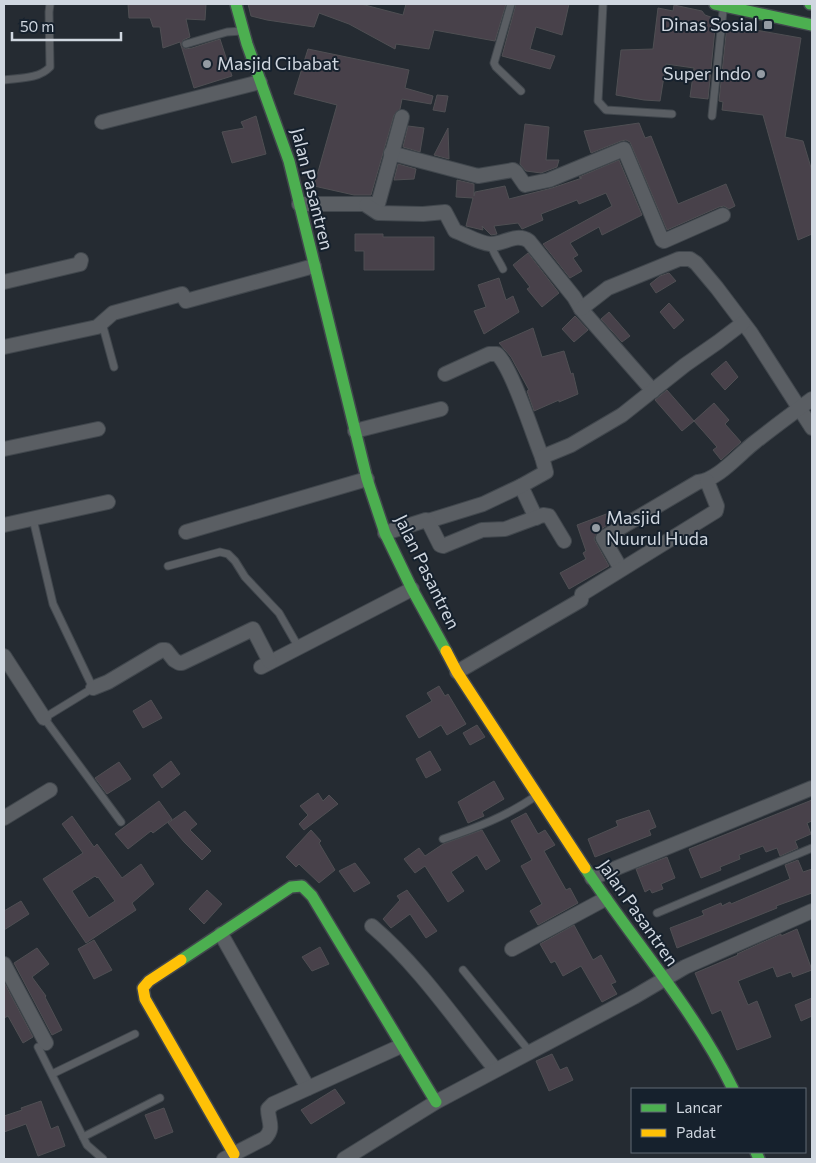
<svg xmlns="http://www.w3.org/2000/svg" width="816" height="1163" font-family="Commissioner,sans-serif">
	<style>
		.building { fill: #48414a; stroke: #4f4f53; fill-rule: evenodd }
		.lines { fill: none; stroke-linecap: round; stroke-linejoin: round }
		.lane-casing { stroke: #41474d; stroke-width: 9 }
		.street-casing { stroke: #41474d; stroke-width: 16 }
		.fast-casing { stroke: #41474d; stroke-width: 14 }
		.slow-casing { stroke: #41474d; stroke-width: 14 }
		.lane { stroke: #5a5e63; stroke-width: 7 }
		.street { stroke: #5a5e63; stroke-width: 14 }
		.fast { stroke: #4caf50; stroke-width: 11 }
		.slow { stroke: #ffc107; stroke-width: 11 }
		.poi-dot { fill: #949ba3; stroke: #16212d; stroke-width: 2 }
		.labels { text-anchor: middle; stroke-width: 4; stroke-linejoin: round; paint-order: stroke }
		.poi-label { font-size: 18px; fill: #d0d7e0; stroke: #16212d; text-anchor: end }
		.street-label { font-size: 18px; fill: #d0d7e0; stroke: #16212d }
	</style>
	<rect width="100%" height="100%" fill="#252b32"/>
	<!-- building -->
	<g class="building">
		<polygon points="128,4 206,4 205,20 186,19 190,37 183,40 181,46 185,49 192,48 220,39 232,76 194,88 180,42 163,48 160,27 153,27 150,18 129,18"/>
		<polygon points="248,4 361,4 403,15 406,4 506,4 495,41 434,30 429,49 396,44 395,49 349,24 319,13 314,27 267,20 251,16"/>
		<polygon points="516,4 569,4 562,35 536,27 530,49 555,56 550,69 502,56"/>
		<polygon points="674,5 702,11 705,15 716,19 708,99 690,97 694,68 666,64 660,101 644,100 616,95 621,50 653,49 658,8 673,11"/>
		<polygon points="727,25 801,38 785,137 803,141 812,171 812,234 798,240 763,115 722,110 723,102 719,101"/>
		<polygon points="308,49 409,70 405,88 433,96 431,104 402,99 400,109 394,115 371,195 354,195 314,186 337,105 294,94"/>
		<polygon points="437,95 448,96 445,112 433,110"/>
		<polygon points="256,116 266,154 232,163 222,132 244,128 241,122"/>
		<polygon points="639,123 645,138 651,136 678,204 726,184 735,206 729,209 724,206 719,207 667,230 630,142 626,140 621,141 591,153 584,131"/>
		<polygon points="525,124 549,127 546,160 559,160 557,167 541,173 526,171 520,164"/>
		<polygon points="408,126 424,128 420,152 403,147"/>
		<polygon points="448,128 449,159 434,155"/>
		<polygon points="619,160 642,215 602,235 599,227 570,243 578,255 573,258 582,271 570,278 543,244 612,206 606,193 579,204 577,200 541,214 543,220 522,229 518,223 494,226 497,234 491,235 482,226 483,230 466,226 473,198 456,197 457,180 474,184 474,196 475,192 505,186 509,199 552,188 582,178 579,177"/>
		<polygon points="398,164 416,169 414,179 394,180"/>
		<polygon points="355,234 383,234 383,237 434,237 434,270 364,270 364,251 355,251"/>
		<polygon points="528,253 559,293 542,307 527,289 530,287 513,265"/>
		<polygon points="669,273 676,281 656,293 650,284 660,276"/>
		<polygon points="499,278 506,300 513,296 519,312 484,334 474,311 486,307 478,285"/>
		<polygon points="669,303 684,320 674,329 660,312"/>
		<polygon points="609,312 630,336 622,342 601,319"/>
		<polygon points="575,316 588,330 574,342 562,329"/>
		<polygon points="533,328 542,357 564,351 571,374 573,373 578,394 559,402 559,400 534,411 527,391 529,390 511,357 499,343"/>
		<polygon points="726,361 738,377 725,390 711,374"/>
		<polygon points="667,390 694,421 682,431 655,400"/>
		<polygon points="714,403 729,420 725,424 741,442 721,460 713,450 717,447 694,421"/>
		<polygon points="609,513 612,522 598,531 594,539 609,566 569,589 560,573 586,559 583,553 586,551 577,525"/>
		<polygon points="439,686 445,696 448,694 466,724 447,735 441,725 419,738 406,716 432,701 427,693"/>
		<polygon points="151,700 162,718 143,728 133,711"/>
		<polygon points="477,725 485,737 470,745 463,733"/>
		<polygon points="430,751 441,770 426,778 416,759"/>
		<polygon points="171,761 180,774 162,788 153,775"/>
		<polygon points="119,762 131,779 107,794 95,778"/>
		<polygon points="494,781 504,799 482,812 484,816 468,823 458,802"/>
		<polygon points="318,793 323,801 329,795 338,804 304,830 299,824 308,815 300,806"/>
		<polygon points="812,800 812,821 807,823 811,834 795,841 798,848 780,856 777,848 766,852 763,846 739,855 740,859 720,867 721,870 701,878 689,849"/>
		<polygon points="159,801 172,819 153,833 151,831 128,849 115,834"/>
		<polygon points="649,810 656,827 649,830 651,835 595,857 588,839 618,826 616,821"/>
		<polygon points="185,811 197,824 190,830 211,851 202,860 184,842 168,823"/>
		<polygon points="526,813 538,834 545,830 555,845 544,851 566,890 570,888 578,903 538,925 530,911 542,904 521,866 532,860 511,821"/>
		<path d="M72 816 94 847 97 844 122 878 141 864 154 884 132 903 136 910 86 943 43 879 83 853 62 824ZM95 876 97 878 98 877 115 901 89 918 72 891Z"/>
		<polygon points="311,830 321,841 319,843 335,870 319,883 299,864 296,867 286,857"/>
		<polygon points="482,830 500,861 486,870 477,855 451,872 464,891 448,902 425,866 415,873 404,859 419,848 425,856 443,844"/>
		<polygon points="667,857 675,878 661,884 663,889 652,893 650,889 645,892 636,869"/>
		<polygon points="798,860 803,872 812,869 812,893 776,906 777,908 677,948 670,928 704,915 702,911 721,903 722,906 730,902 731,904 790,879 785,865"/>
		<polygon points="355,863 370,883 354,892 339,871"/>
		<polygon points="207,890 222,904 204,924 189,909"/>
		<polygon points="407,890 437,931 426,938 410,914 391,928 383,919 400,900 397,896"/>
		<polygon points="21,901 29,914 4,930 4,911"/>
		<polygon points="574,925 593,960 601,955 616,982 611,984 617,994 602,1002 581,966 563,976 555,961 551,963 540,944"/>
		<polygon points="797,929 812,970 793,977 791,972 777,977 773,967 738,981 748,1005 757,1001 771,1037 737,1050 721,1010 712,1014 695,973 738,955 737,954 781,934 781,936"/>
		<polygon points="94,940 112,970 94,979 78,949"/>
		<polygon points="320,947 329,964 312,971 302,957"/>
		<polygon points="37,948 49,964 32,977 46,996 45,997 62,1030 52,1035 14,963"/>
		<polygon points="4,982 33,1037 23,1043 8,1016 4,1018"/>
		<polygon points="812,998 812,1016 801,1021 795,1005"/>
		<polygon points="552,1054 560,1070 567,1067 573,1080 549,1091 536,1061"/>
		<polygon points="335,1089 345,1103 311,1124 301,1110"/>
		<polygon points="41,1101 51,1129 58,1126 65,1146 38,1156 26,1124 4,1132 4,1116 22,1110 21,1108"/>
		<polygon points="164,1108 173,1132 155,1139 145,1115"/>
	</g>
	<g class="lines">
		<defs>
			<g id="lane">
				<polyline points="511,4 494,63 496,67 521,91"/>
				<polyline points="603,4 598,101 606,110 672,114"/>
				<polyline points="186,44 227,32 242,31"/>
				<path d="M4 80C19 78 39 79 50 67L49 12 50 4"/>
				<polyline points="712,116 723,11"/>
				<path d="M491 244C493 254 499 260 503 269"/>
				<polyline points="102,323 114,367"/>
				<polyline points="33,519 53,604 93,688 44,718 121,822"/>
				<polyline points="168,566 220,552 228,554 235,561 245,577 279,613 299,648"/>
				<path d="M443 839C476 828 507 816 536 796"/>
				<polyline points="657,913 812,848"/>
				<polyline points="463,970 530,1052"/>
				<polyline points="38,1047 87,1145 103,1159"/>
				<polyline points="52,1074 135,1034"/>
				<polyline points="83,1137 160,1098"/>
			</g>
			<g id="street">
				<polyline points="102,122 260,82"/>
				<polyline points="391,153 478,176 513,170 516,172 525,185 549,180 624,149 662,240 664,241 723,215"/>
				<polyline points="299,204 378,204 402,117"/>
				<path d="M366 205 378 213 423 214 445 212 455 231C466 235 479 243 490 244 503 245 516 232 529 241L574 297 581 309 653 391"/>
				<polyline points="4,282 80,264 81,260"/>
				<polyline points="581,309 608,288 679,259 690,259 696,263 717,288 751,333 812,428"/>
				<polyline points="4,347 97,327 113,313 182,294 186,301 314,266"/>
				<path d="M445 374 489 354H497C512 368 533 435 542 457"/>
				<polyline points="355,431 441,409"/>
				<polyline points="4,449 98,429"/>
				<polyline points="521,486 536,518"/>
				<polyline points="428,521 483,504 521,486 546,472 542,457 571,445 622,415 685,365 718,342 743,323"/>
				<polyline points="4,525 108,502"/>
				<polyline points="186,532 367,479"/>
				<polyline points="385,533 426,520 428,521 440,545 443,546 482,530 505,529 543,515 549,516 564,541"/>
				<path d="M621 569 603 538 698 482C718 480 739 454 755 442 774 427 793 413 812 399"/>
				<polyline points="4,656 44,718"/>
				<polyline points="261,667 412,589"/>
				<polyline points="457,672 581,600 582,594 716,511 717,506 707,481"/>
				<polyline points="93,688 108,682 162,650 166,650 174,660 179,663 182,663 253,629 270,662"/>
				<polyline points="4,818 50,790"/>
				<polyline points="592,878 812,788"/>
				<path d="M372 926C420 967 456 1021 495 1069"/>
				<polyline points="221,934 308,1088"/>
				<polyline points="512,949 605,899"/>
				<polyline points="4,964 46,1043"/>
				<path d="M224 1159 265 1138C275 1128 268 1121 268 1109L273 1104 401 1046"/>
				<polyline points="344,1159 436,1102 634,997 685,967 812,911"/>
			</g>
			<g id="fast">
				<polyline points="236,4 247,44 289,161 367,479 385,533 412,589 446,651"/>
				<polyline points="715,4 812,25"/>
				<polyline points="810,4 812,4"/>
				<path d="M585 868C634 942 694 1009 733 1089"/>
				<polyline points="181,960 291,887 302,886 312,896 436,1102"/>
				<polyline points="756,1152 759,1159"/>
			</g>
			<g id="slow">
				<polyline points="446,651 457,672 585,868"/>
				<polyline points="181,960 149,981 143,988 145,999 234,1154"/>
			</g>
		</defs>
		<!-- lane casing -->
		<use href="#lane" class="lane-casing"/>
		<!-- street casing -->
		<use href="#street" class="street-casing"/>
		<!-- fast casing -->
		<use href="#fast" class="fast-casing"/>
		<!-- slow casing -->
		<use href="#slow" class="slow-casing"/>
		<!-- lane -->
		<use href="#lane" class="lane"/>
		<!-- street -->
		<use href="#street" class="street"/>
		<!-- fast -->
		<use href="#fast" class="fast"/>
		<!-- slow -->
		<use href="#slow" class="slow"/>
	</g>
	<!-- markers -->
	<g class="poi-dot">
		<rect x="763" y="20" width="10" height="10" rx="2.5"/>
		<circle cx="207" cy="64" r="5"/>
		<circle cx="761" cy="74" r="5"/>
		<circle cx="596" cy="528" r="5"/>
	</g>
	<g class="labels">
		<!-- poi labels -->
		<g class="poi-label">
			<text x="758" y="31">Dinas Sosial</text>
			<text x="217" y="70" text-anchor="start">Masjid Cibabat</text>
			<text x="751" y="80">Super Indo</text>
			<text x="606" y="524" text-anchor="start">Masjid<tspan x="606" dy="21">Nuurul Huda</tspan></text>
		</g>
		<!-- street labels -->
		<g class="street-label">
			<text transform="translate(312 189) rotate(76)" y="6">Jalan Pasantren</text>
			<text transform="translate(427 572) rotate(64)" y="6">Jalan Pasantren</text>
			<text transform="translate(638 913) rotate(55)" y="6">Jalan Pasantren</text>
		</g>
	</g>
	<!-- border -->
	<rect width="816" height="1163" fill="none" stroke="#d0d7e0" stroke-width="10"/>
	<!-- legend -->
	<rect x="631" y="1088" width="175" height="65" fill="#16212d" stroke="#606a75"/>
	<rect x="641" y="1104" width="25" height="8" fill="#4caf50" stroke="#606a75"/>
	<text x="676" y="1113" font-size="15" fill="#d0d7e0">Lancar</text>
	<rect x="641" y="1129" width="25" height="8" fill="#ffc107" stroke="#606a75"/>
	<text x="676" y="1138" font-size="15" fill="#d0d7e0">Padat</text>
	<!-- scale -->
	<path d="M12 32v8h109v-8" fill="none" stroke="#d0d7e0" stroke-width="2.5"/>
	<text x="20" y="32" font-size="15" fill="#d0d7e0" stroke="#16212d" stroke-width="4" paint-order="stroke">50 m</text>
</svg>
